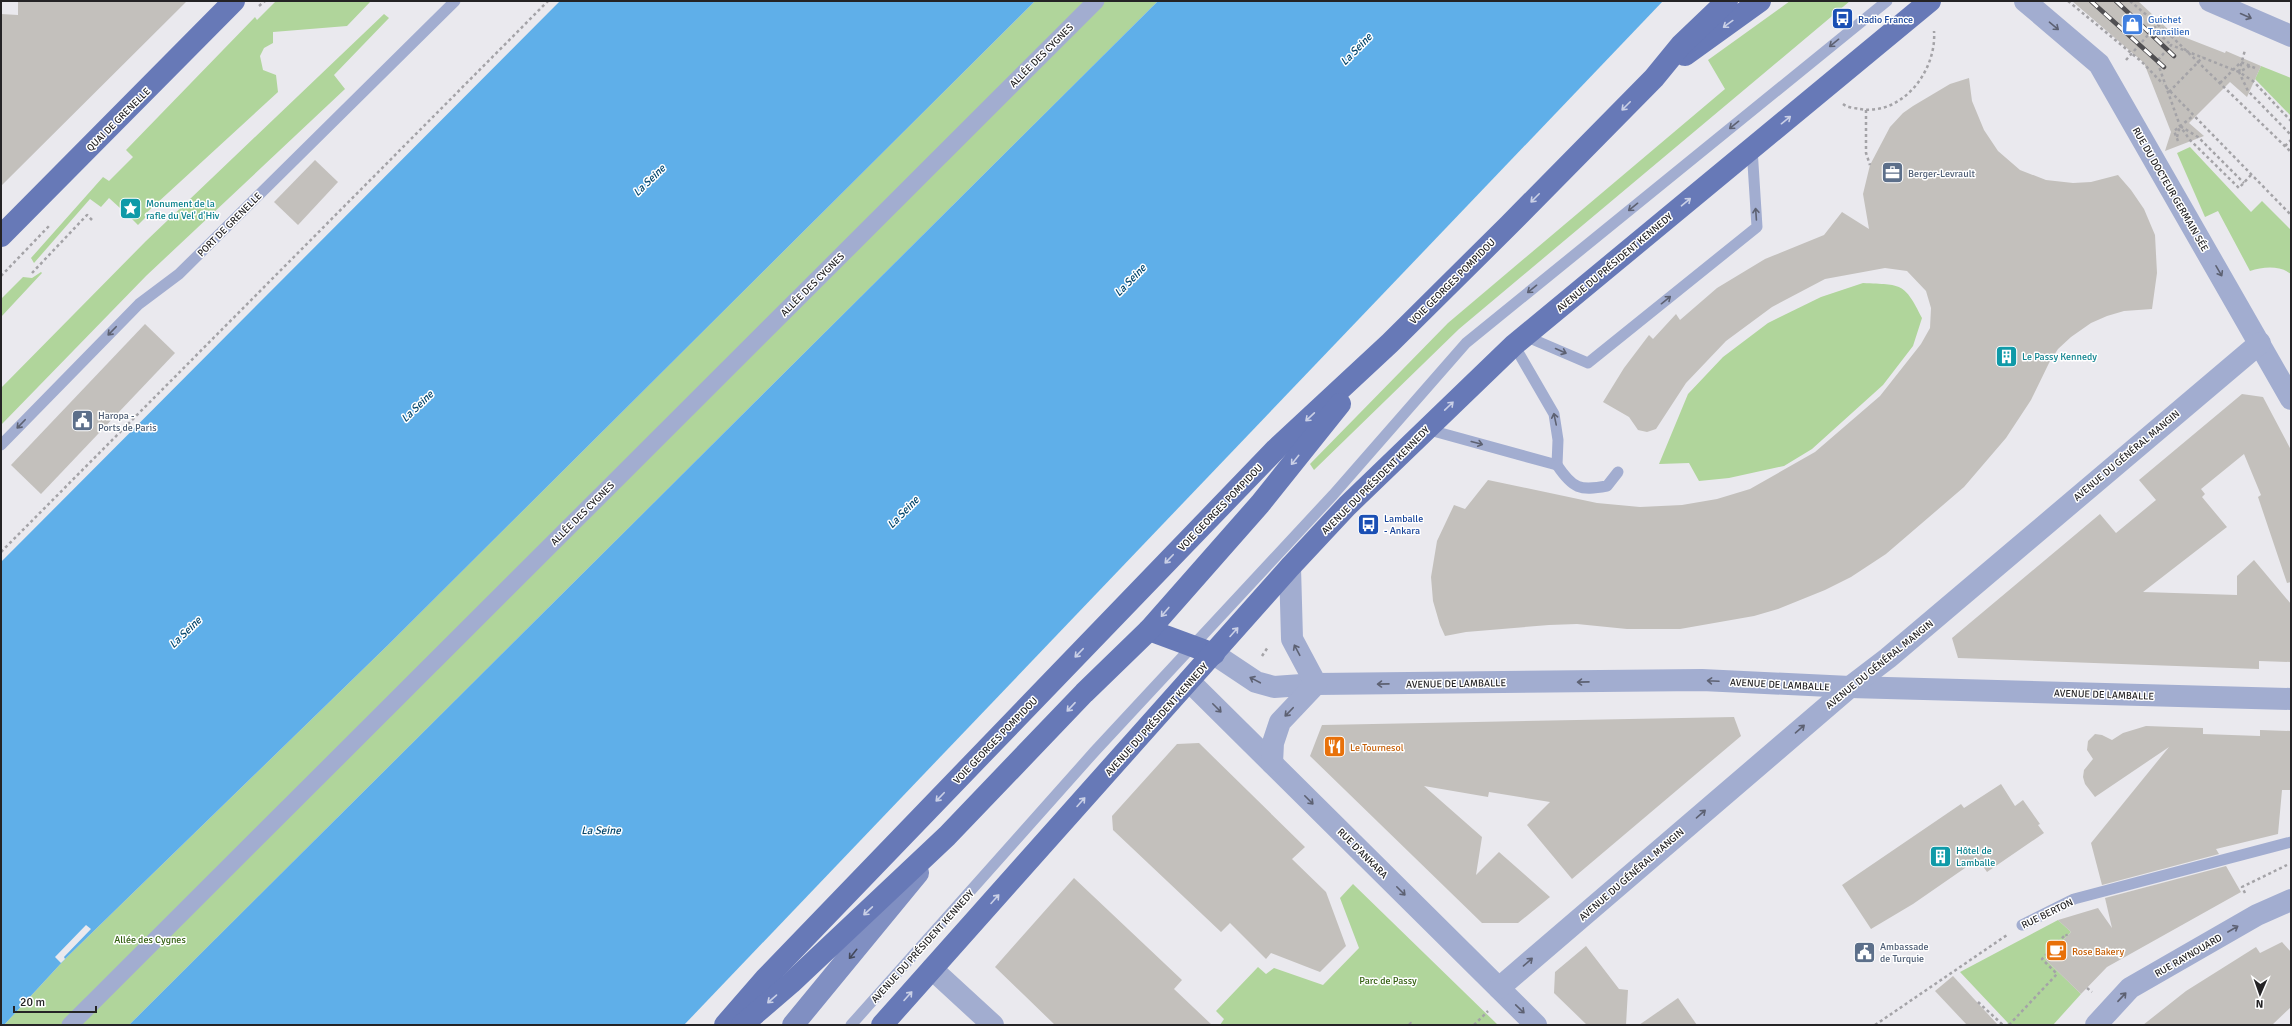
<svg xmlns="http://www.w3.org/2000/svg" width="2292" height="1026" font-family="Signika,sans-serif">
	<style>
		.green { fill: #b0d59b }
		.water { fill: #5fafe9 }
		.pier { fill: #eae9ee }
		.building { fill: #c3c0bc }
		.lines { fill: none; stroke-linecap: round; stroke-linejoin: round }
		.path { stroke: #a4a3a7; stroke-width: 2.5; stroke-dasharray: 3 3; stroke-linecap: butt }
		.service { stroke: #a2add0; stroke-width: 11 }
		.pedestrian { stroke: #a2add0; stroke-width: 17 }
		.minor { stroke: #a2add0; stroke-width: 22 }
		.tertiary { stroke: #a2add0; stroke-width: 22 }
		.secondary { stroke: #808fc2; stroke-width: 22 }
		.primary { stroke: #6779b7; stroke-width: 22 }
		.rail-casing { stroke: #504f52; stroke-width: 4.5 }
		.rail { stroke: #fff; stroke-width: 3; stroke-dasharray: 9; stroke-linecap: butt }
		.oneway { stroke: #5d6172 }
		.oneway2 { stroke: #cad0e6 }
		.oneway3 { stroke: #44495c }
		.labels { text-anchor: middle; stroke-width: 3; stroke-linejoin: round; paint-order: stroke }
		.transit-label { font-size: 10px; fill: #164399; stroke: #fff; text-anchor: start }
		.shop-label { font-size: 10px; fill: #366cbe; stroke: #fff; text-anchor: start }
		.street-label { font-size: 10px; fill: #242325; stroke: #fff }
		.service-label { font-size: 10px; fill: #4e5e75; stroke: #fff; text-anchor: start }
		.culture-label { font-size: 10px; fill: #0d838f; stroke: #fff; text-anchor: start }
		.food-label { font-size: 10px; fill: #c56008; stroke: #fff; text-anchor: start }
		.park-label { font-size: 10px; fill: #346012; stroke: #fff }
		.water-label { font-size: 11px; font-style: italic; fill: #03456b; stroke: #fff }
	</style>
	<rect width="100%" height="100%" fill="#eae9ee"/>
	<!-- green -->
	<g class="green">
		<polygon points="276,1 371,1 347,26 273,32 273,43 264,48 260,56 263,70 276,75 278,92 144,215 146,217 138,225 131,218 138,211 130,201 120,208 109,198 101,207 90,199 34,263 31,258 103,177 109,181 133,157 126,150 255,17 257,20"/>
		<polygon points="1035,1 1158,1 129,1025 4,1025 65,959 387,646"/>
		<polygon points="1790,1 1850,1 1459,329 1314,470 1310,464 1448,323 1725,89 1708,60"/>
		<polygon points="384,14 389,18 334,75 345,89 146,276 1,425 1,388 146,241"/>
		<polygon points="2261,66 2291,78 2291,116 2255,79"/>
		<path d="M2190 147 2251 212 2262 201 2291 230V274C2279 265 2263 267 2250 271L2218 211 2205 217 2177 153Z"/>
		<polygon points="41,272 42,273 1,317 1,299 23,277 32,278"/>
		<path d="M1863 283C1902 285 1904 282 1922 318L1913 346 1883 385 1812 449 1784 466 1729 478 1699 481 1689 463 1659 464 1688 394 1723 357 1768 323 1821 297Z"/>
		<polygon points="1353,884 1498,1025 1220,1025 1224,1019 1216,1011 1258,967 1266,974 1274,968 1323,985 1359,948 1340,898"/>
		<polygon points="2058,920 2071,932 2045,959 2081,994 2053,1025 2007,1025 2008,1023 1960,972"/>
	</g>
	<!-- water -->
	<g class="water">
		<polygon points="560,1 1035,1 387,646 65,959 4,1025 1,1025 1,562"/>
		<polygon points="1158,1 1663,1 684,1025 129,1025"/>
	</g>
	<!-- pier -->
	<polygon class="pier" points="86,925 91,929 64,957 65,959 61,963 55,957"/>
	<!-- building -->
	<g class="building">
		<polygon points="18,1 187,1 1,186 1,14 18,15"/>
		<polygon points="2072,1 2138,1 2171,32 2225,53 2226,51 2261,66 2247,97 2230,82 2189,123 2204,136 2165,151 2171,132 2144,63"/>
		<polygon points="1969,78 1972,101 1984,130 1998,151 2020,170 2046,180 2073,183 2091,182 2118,175 2131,190 2144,209 2155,235 2157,273 2152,309 2124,311 2107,316 2091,323 2071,337 2058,349 2049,363 2031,400 2006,438 1964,487 1886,554 1851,577 1825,590 1778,609 1754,616 1680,629 1627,629 1577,624 1549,625 1466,632 1445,636 1440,625 1433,601 1431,577 1437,541 1454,505 1465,509 1488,480 1597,503 1640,507 1682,505 1717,499 1750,489 1815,452 1880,396 1921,344 1930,328 1931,308 1926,291 1907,271 1885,268 1825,279 1772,307 1726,341 1686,383 1656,429 1647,432 1638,430 1629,417 1603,402 1624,368 1649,335 1653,339 1676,314 1680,320 1717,288 1765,259 1824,235 1842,212 1869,229 1863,194 1870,165 1890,127 1903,113 1913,106 1950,84"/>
		<polygon points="315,160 338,182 298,225 274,202"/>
		<polygon points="145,324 175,353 41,494 11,465"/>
		<polygon points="2242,394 2263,397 2291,450 2291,582 2287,583 2258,497 2261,495 2244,454 2201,489 2205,494 2202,497 2227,527 2143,592 2237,595 2237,576 2254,560 2291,604 2291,662 2259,661 2259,669 1958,658 1952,638 2100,514 2116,533 2156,500 2139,480"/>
		<polygon points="1734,717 1741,736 1572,879 1527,825 1550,802 1489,792 1488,797 1424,786 1482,837 1476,875 1499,852 1550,897 1518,923 1482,923 1310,756 1322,725"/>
		<polygon points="2146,726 2203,728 2203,734 2260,736 2260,730 2291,731 2291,790 2282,790 2278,834 2216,849 2219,854 2102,885 2091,843 2169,747 2095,797 2085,784 2083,777 2084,770 2093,759 2087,750 2088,741 2095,734 2102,735 2112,740 2123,733"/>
		<polygon points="1199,743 1305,847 1292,859 1326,892 1346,946 1320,972 1271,953 1266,959 1230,923 1221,932 1113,830 1112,816 1177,744"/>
		<polygon points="2001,784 2015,806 2023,800 2040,824 2038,825 2044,833 1987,872 1978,859 1913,904 1871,929 1842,885 1961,804 1964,808"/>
		<polygon points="2226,866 2241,892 2107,967 2081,994 2045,959 2071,932 2058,920 2098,908 2112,928 2105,898"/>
		<polygon points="1074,878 1182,980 1174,989 1212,1025 1055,1025 995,967"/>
		<polygon points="2282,942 2291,952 2291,1007 2272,1025 2143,1025 2186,991 2256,947 2260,953"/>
		<polygon points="1586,946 1619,989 1628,990 1626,1025 1587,1025 1554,993 1555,972"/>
		<polygon points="1953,976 1998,1025 1967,1025 1935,991"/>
		<polygon points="1678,998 1697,1025 1639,1025"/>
	</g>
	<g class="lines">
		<!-- path -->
		<g class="path">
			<polyline points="2068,1 2142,62 2163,84"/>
			<polyline points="2130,1 2169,34 2291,152"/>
			<polyline points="259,6 265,1"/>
			<polyline points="2154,29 2171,45"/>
			<polyline points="2139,45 2157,61"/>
			<polyline points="2126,60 2164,17"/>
			<polyline points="2250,66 2239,72 2248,91 2291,135"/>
			<polyline points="2239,72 2245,50"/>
			<polyline points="2220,83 2241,62 2255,68"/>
			<polyline points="2166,87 2291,215"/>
			<polyline points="2169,92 2203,57"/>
			<path d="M1843 104C1848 108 1855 108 1860 109 1903 116 1937 70 1934 31"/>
			<polyline points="1866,110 1866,153 1870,165"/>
			<polyline points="2177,137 2180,126 2198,137 2244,183"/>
			<polyline points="2178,141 2174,131 2193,116"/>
			<polyline points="2285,146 2291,140"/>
			<polyline points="2251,175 2239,188 2190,140 2180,126 2157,61 2171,45 2239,72 2253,81 2291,121"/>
			<polyline points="32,273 87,215 92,220"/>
			<polyline points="1,276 50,225"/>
			<polyline points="1,552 548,1"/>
			<polyline points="1262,656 1268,647"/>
			<polyline points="2245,893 2242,887 2287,865"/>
			<polyline points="2087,988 2092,992"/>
			<polyline points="1978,1002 2003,1025"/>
			<polyline points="1409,1025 1411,1023 1413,1025"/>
			<polyline points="1474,1025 1488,1011"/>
			<polyline points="1875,1025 2007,935"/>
			<polyline points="2009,1025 2057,974 2042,959 2066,934 2067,936"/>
		</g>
		<!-- service -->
		<g class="service">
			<polyline points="1525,336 1588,363 1757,227 1752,148"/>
			<polyline points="1426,429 1557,465 1558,440 1554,414 1514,345"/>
			<polyline points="1,445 139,304 179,274 455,1"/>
			<path d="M1557 465C1573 489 1580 491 1607 486L1618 472"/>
			<polyline points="2022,925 2074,899 2291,842"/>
			<polyline points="851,1025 1095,751 1333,495 1466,343 1887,1"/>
		</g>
		<!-- pedestrian -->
		<polyline class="pedestrian" points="70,1025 1096,1"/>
		<!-- minor -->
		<g class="minor">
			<polyline points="2025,1 2099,64 2291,399"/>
			<polyline points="2210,1 2291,36"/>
			<polyline points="1214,654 1256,682 1274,687 1316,684 1702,680 1850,687 2291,699"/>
			<polyline points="1189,681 1536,1025"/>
			<polyline points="1272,763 1273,743 1280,722 1316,684 1292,639 1290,567"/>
			<polyline points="932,969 993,1025"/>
			<polyline points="1499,988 1850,687 1888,658 2260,343"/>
		</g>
		<!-- tertiary -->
		<polyline class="tertiary" points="2096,1025 2130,988 2257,915 2291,900"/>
		<!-- secondary -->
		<polyline class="secondary" points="793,1025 918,873"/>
		<!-- primary -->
		<g class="primary">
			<polyline points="1685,55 1760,1"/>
			<polyline points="1,236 234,1"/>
			<polyline points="1149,630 1214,654"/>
			<polyline points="725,1025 765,979 1276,449 1390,343 1509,225 1654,78 1681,45 1727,1"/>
			<polyline points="742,1025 791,983 947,836 1084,693 1149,630 1260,504 1340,404"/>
			<polyline points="882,1025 1290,567 1347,506 1514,345 1930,1"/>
		</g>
		<defs>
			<g id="rail">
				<polyline points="2091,1 2164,67"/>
				<polyline points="2116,1 2174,56"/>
			</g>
		</defs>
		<!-- rail casing -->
		<use href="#rail" class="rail-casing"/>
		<!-- rail -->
		<use href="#rail" class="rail"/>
	</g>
	<!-- one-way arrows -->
	<defs><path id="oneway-shaft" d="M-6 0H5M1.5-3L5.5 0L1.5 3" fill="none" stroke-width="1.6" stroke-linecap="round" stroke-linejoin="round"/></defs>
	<g class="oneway">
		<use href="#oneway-shaft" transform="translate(2246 16) rotate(24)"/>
		<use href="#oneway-shaft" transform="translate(2054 26) rotate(40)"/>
		<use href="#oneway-shaft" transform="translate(1834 43) rotate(141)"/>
		<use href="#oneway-shaft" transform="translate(1734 125) rotate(141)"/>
		<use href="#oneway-shaft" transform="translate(1633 207) rotate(141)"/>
		<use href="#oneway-shaft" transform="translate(1756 214) rotate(-94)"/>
		<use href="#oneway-shaft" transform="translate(2219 271) rotate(60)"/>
		<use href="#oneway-shaft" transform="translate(1532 289) rotate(141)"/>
		<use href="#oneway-shaft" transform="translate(1666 300) rotate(-39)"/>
		<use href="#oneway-shaft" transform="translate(112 331) rotate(134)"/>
		<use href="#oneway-shaft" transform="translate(1561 351) rotate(24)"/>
		<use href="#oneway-shaft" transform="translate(1555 419) rotate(-102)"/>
		<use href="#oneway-shaft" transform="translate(21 424) rotate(134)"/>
		<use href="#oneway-shaft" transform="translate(1477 443) rotate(15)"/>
		<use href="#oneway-shaft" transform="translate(1297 650) rotate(-118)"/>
		<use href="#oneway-shaft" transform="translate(1255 680) rotate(-152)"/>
		<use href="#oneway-shaft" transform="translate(1713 681) rotate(-177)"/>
		<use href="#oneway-shaft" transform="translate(1583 682) rotate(179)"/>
		<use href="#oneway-shaft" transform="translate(1383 684) rotate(179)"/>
		<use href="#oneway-shaft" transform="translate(1217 708) rotate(45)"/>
		<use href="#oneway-shaft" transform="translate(1289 712) rotate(134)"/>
		<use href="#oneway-shaft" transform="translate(1800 729) rotate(-41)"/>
		<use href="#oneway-shaft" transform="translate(1309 800) rotate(45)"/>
		<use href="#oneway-shaft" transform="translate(1701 814) rotate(-41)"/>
		<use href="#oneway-shaft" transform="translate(1401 891) rotate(45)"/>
		<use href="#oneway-shaft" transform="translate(2233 929) rotate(-30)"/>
		<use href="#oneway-shaft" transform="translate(1528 962) rotate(-41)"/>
		<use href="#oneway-shaft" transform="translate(2122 997) rotate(-47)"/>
		<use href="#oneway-shaft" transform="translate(1520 1009) rotate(44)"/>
	</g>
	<g class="oneway2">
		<use href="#oneway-shaft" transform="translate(1728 24) rotate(144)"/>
		<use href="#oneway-shaft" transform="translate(1626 106) rotate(135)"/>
		<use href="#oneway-shaft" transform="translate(1786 120) rotate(-39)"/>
		<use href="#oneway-shaft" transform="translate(1535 198) rotate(135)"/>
		<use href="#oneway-shaft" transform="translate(1686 202) rotate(-40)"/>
		<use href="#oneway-shaft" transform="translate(1449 406) rotate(-44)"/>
		<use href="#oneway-shaft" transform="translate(1310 417) rotate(137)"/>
		<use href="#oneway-shaft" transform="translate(1295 460) rotate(129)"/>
		<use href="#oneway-shaft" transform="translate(1169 559) rotate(134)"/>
		<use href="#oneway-shaft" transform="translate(1165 612) rotate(130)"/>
		<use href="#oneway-shaft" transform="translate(1234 632) rotate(-48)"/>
		<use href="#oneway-shaft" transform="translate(1079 653) rotate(134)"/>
		<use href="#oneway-shaft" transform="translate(1071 707) rotate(133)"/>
		<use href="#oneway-shaft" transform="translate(940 797) rotate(134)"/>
		<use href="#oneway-shaft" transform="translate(1081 802) rotate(-48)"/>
		<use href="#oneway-shaft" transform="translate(995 899) rotate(-48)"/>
		<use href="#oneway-shaft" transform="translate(868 911) rotate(137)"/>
		<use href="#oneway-shaft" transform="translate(908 996) rotate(-48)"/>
		<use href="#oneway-shaft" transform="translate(772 999) rotate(139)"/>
	</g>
	<use class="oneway3" href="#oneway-shaft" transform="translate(853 954) rotate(129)"/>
	<!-- icons -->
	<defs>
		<symbol id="bus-square" viewBox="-11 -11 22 22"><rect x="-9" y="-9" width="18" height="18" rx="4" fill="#1a4fb4" stroke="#fff"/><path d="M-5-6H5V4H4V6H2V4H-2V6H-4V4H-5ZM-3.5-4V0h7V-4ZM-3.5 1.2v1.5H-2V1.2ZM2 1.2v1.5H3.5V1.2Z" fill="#fff"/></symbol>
		<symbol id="shop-square" viewBox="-11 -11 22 22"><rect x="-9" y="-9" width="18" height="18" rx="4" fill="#3f7fe0" stroke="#fff"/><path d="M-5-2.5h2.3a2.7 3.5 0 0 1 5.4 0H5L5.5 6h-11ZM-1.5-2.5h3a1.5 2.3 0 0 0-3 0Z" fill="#fff"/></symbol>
		<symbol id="office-square" viewBox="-11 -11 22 22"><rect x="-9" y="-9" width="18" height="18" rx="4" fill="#5c6f8a" stroke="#fff"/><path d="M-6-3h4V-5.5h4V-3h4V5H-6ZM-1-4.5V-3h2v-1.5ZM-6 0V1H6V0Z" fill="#fff"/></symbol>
		<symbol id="sight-square" viewBox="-11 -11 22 22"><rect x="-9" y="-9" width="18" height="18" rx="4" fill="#0f9aa8" stroke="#fff"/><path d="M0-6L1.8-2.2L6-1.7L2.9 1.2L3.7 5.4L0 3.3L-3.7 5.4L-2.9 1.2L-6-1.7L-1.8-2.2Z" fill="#fff"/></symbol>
		<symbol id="building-square" viewBox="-11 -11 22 22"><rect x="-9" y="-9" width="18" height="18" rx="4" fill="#0f9aa8" stroke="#fff"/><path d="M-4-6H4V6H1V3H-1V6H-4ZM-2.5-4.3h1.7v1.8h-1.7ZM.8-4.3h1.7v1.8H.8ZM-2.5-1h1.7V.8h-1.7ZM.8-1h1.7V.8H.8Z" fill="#fff"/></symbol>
		<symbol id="civic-square" viewBox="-11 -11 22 22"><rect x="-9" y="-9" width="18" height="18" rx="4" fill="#5c6f8a" stroke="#fff"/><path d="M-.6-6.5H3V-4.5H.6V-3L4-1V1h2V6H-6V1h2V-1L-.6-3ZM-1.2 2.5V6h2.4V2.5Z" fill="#fff"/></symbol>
		<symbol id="restaurant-square" viewBox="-11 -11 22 22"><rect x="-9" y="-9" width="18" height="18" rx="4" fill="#e8710a" stroke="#fff"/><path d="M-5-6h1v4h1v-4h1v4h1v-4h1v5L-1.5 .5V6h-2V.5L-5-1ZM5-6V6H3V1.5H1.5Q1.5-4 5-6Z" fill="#fff"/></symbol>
		<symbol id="cafe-square" viewBox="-11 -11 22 22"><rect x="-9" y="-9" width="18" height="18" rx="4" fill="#e8710a" stroke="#fff"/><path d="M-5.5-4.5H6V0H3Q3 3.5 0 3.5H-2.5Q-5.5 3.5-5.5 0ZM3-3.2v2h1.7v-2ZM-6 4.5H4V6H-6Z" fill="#fff"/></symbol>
	</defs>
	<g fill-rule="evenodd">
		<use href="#bus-square" x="1830" y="6" width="25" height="25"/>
		<use href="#shop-square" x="2120" y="12" width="25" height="25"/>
		<use href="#office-square" x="1880" y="160" width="25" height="25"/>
		<use href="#sight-square" x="118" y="196" width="25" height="25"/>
		<use href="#building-square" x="1994" y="344" width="25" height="25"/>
		<use href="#civic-square" x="70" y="408" width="25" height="25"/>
		<use href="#bus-square" x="1356" y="512" width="25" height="25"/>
		<use href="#restaurant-square" x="1322" y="734" width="25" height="25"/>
		<use href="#building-square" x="1928" y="844" width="25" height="25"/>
		<use href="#cafe-square" x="2044" y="938" width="25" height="25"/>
		<use href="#civic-square" x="1852" y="940" width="25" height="25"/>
	</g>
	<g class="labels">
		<!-- transit labels -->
		<g class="transit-label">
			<text x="1858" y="23">Radio France</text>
			<text x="1384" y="522">Lamballe<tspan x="1384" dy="12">- Ankara</tspan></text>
		</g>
		<!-- shop labels -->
		<g class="shop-label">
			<text x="2148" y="23">Guichet<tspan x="2148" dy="12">Transilien</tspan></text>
		</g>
		<!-- street labels -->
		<g class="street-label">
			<text transform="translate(1041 55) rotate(-45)" y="4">ALLÉE DES CYGNES</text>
			<text transform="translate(118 119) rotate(-45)" y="4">QUAI DE GRENELLE</text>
			<text transform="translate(2171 189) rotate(60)" y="4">RUE DU DOCTEUR GERMAIN SÉE</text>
			<text transform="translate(229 224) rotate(-45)" y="4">PORT DE GRENELLE</text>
			<text transform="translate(1614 262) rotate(-40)" y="4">AVENUE DU PRÉSIDENT KENNEDY</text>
			<text transform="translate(1452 281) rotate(-45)" y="4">VOIE GEORGES POMPIDOU</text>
			<text transform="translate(812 284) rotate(-45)" y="4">ALLÉE DES CYGNES</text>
			<text transform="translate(2126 455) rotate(-40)" y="4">AVENUE DU GÉNÉRAL MANGIN</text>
			<text transform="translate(1375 480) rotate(-45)" y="4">AVENUE DU PRÉSIDENT KENNEDY</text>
			<text transform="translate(1220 507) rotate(-46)" y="4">VOIE GEORGES POMPIDOU</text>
			<text transform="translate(582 513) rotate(-45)" y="4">ALLÉE DES CYGNES</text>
			<text transform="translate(1879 664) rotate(-39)" y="4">AVENUE DU GÉNÉRAL MANGIN</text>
			<text transform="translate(1456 683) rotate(-1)" y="4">AVENUE DE LAMBALLE</text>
			<text transform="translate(1780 684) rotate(3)" y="4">AVENUE DE LAMBALLE</text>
			<text transform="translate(2104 694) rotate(2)" y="4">AVENUE DE LAMBALLE</text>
			<text transform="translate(1156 719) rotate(-48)" y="4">AVENUE DU PRÉSIDENT KENNEDY</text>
			<text transform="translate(995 740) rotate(-46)" y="4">VOIE GEORGES POMPIDOU</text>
			<text transform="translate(1363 853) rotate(45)" y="4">RUE D'ANKARA</text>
			<text transform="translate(1631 874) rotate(-41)" y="4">AVENUE DU GÉNÉRAL MANGIN</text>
			<text transform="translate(2047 913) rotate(-26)" y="4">RUE BERTON</text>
			<text transform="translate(922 946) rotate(-48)" y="4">AVENUE DU PRÉSIDENT KENNEDY</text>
			<text transform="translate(2188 955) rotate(-30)" y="4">RUE RAYNOUARD</text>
		</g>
		<!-- service labels -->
		<g class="service-label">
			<text x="1908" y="177">Berger-Levrault</text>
			<text x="98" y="419">Haropa -<tspan x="98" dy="12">Ports de Paris</tspan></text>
			<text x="1880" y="950">Ambassade<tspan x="1880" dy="12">de Turquie</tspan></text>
		</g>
		<!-- culture labels -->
		<g class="culture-label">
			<text x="146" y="207">Monument de la<tspan x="146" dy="12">rafle du Vel' d'Hiv</tspan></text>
			<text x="2022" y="360">Le Passy Kennedy</text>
			<text x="1956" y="854">Hôtel de<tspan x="1956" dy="12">Lamballe</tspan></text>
		</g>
		<!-- food labels -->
		<g class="food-label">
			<text x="1350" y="751">Le Tournesol</text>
			<text x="2072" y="955">Rose Bakery</text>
		</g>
		<!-- park labels -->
		<g class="park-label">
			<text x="150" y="943">Allée des Cygnes</text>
			<text x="1388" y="984">Parc de Passy</text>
		</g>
		<!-- water labels -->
		<g class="water-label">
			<text transform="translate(1356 49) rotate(-46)" y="4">La Seine</text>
			<text transform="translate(649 180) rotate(-44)" y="4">La Seine</text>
			<text transform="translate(1130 280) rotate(-46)" y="4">La Seine</text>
			<text transform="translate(417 406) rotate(-44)" y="4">La Seine</text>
			<text transform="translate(903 512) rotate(-46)" y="4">La Seine</text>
			<text transform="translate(185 632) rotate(-44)" y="4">La Seine</text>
			<text x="601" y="834">La Seine</text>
		</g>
	</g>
	<!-- border -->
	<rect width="2292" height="1026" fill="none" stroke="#242325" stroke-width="4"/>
	<!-- north arrow -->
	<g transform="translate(2260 994) rotate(182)" stroke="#ffffff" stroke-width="3" paint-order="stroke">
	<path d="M0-3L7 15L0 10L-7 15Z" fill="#242325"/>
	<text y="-6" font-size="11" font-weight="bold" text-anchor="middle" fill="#242325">N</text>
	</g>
	<!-- scale -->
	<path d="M14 1006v6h82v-6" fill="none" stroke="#242325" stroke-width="2"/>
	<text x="20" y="1006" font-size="12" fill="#242325" stroke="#ffffff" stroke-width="3" paint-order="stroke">20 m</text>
</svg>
